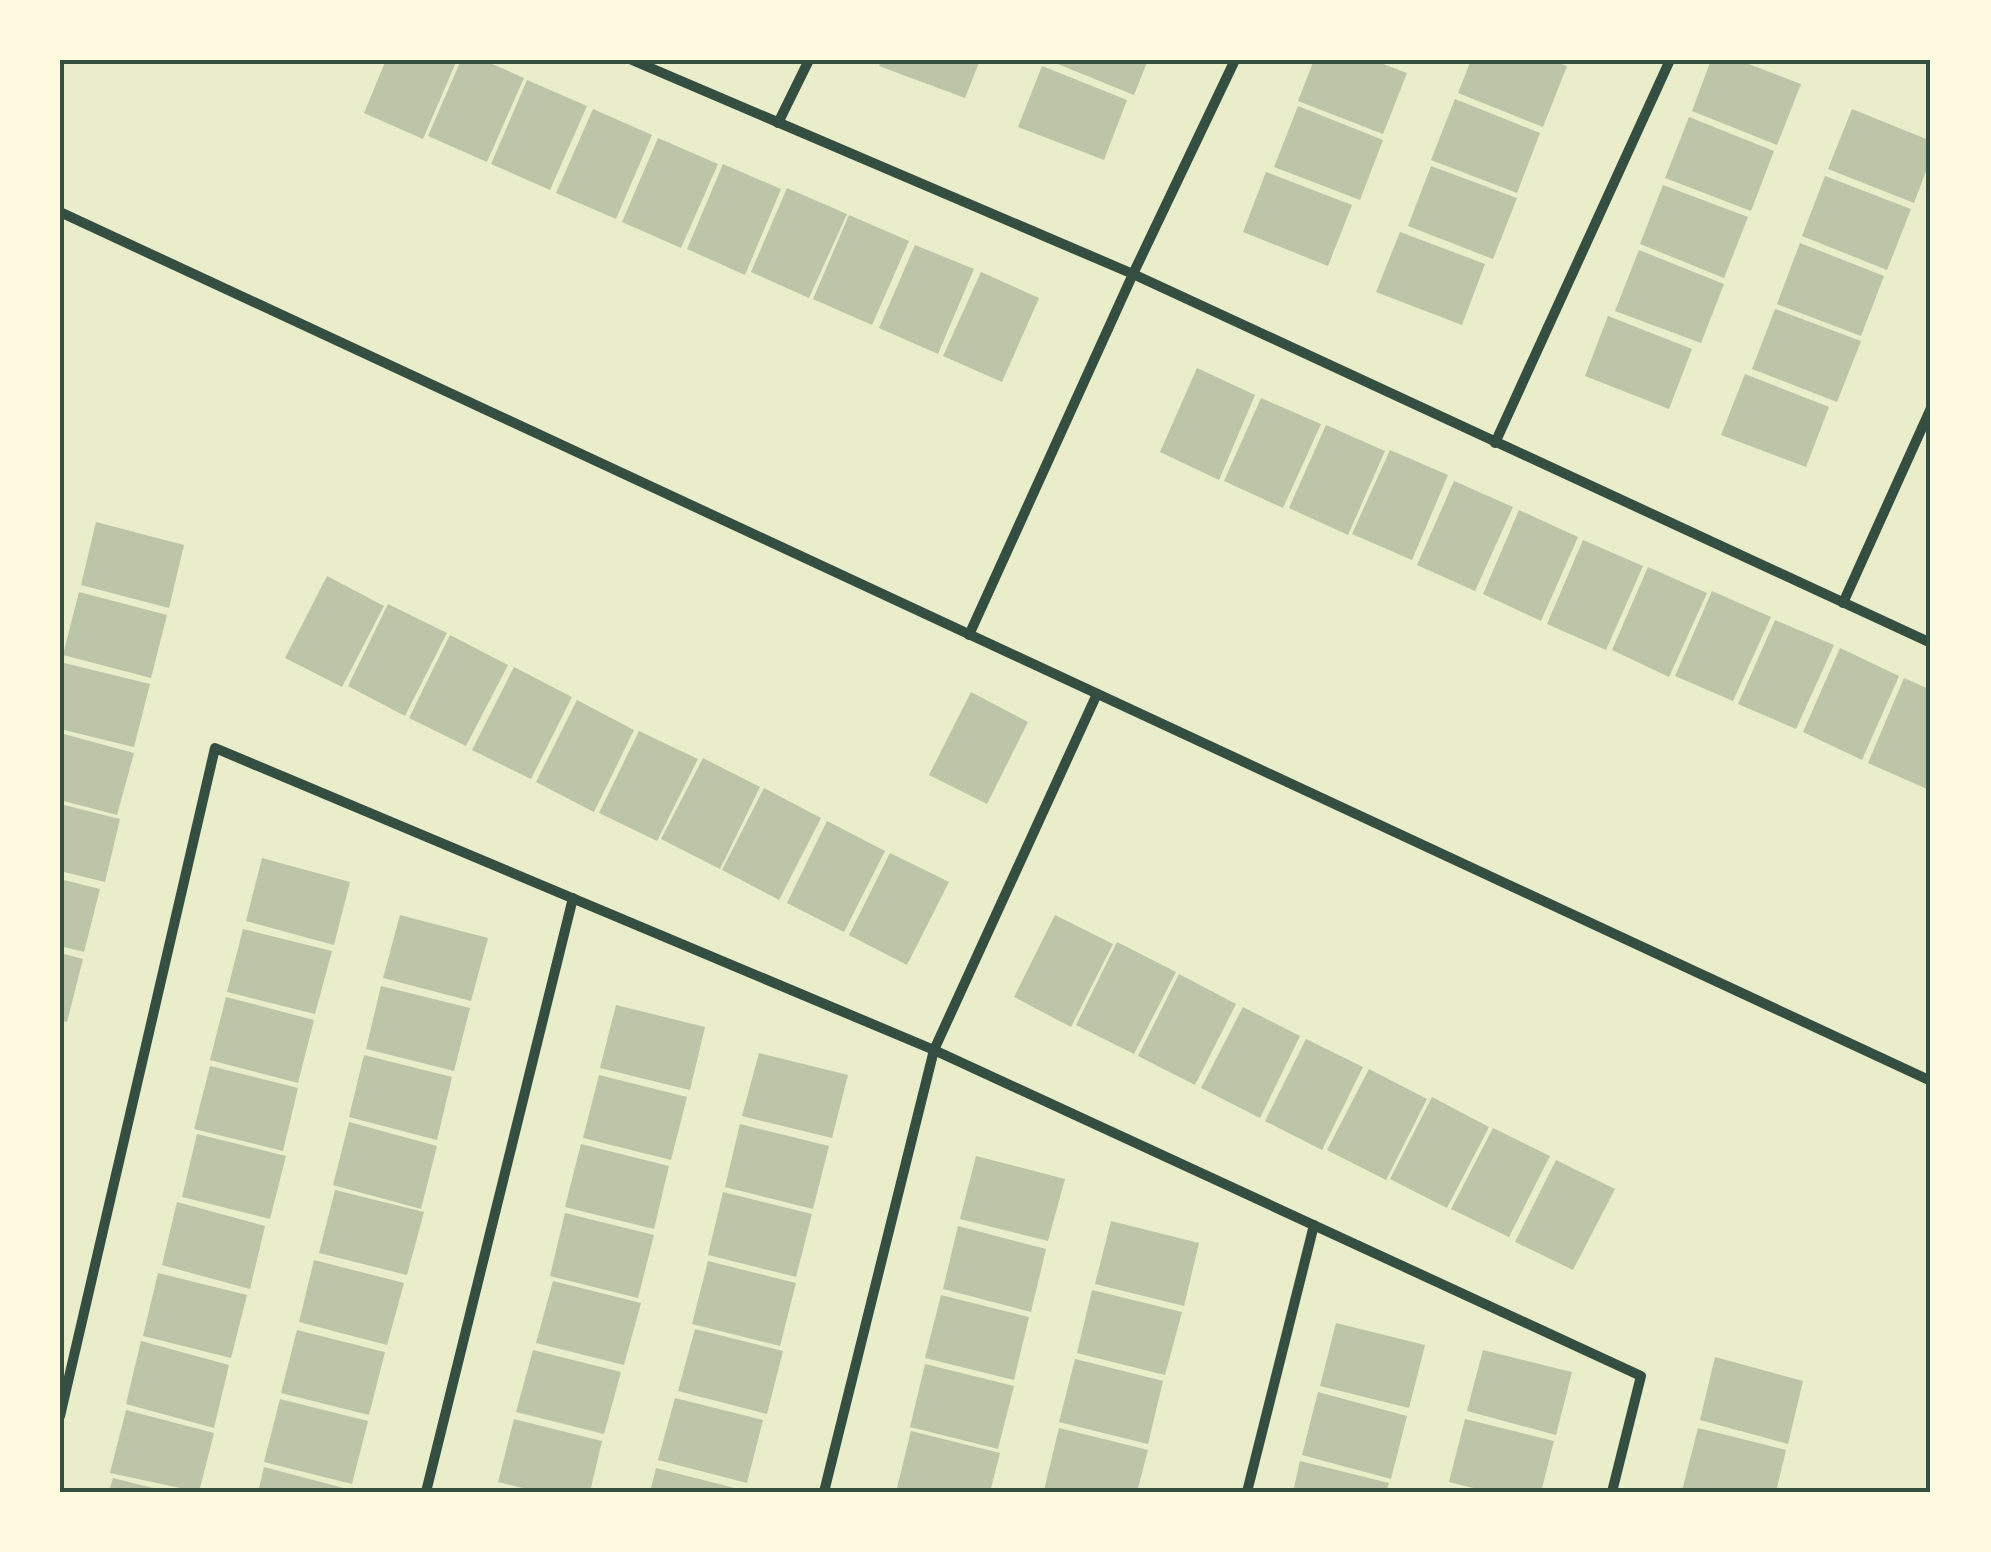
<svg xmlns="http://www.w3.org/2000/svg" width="1991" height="1552" font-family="Montserrat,sans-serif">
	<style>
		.building { fill: #bcc5a7 }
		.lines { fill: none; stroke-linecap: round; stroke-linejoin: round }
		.minor { stroke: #344e41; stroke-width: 10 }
		.neatline { fill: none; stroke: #344e41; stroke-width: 4 }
	</style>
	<rect width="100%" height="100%" fill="#e9edc9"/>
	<!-- building -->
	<g class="building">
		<polygon points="386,60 457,60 423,139 364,113"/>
		<polygon points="461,60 483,60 524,78 487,162 428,136"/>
		<polygon points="882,60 980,60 965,98 879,66"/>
		<polygon points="1048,60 1148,60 1134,95"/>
		<polygon points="1314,60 1373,60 1407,73 1383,134 1298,101"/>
		<polygon points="1471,60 1551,60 1567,66 1543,127 1458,93"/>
		<polygon points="1711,60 1738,60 1801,84 1777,145 1692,111"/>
		<polygon points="1042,66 1127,100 1104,160 1018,127"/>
		<polygon points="527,80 587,106 550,190 491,164"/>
		<polygon points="1455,99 1540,133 1517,193 1431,160"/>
		<polygon points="1298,106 1383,140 1360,200 1274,167"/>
		<polygon points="593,109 652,135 616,219 556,193"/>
		<polygon points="1852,109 1931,141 1931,158 1914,203 1828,169"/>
		<polygon points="1689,117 1774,151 1751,211 1665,178"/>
		<polygon points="658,138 718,164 681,248 622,222"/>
		<polygon points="723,164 781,189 745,275 687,249"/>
		<polygon points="1431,166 1517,198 1493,259 1408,226"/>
		<polygon points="1266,172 1352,205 1328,266 1243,232"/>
		<polygon points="1825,176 1911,209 1887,270 1802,236"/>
		<polygon points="1663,185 1748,217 1724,278 1640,244"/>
		<polygon points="787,188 847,214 809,298 751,272"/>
		<polygon points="849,215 909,241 872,325 813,299"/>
		<polygon points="1400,232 1485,264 1462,325 1376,292"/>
		<polygon points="1800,243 1884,276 1861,336 1777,304"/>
		<polygon points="915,245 974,269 938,354 879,328"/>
		<polygon points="1639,250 1724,284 1701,343 1615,311"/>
		<polygon points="981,272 1039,298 1002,382 943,356"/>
		<polygon points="1775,309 1861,341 1837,402 1752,369"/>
		<polygon points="1608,316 1692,349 1669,409 1585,376"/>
		<polygon points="1197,368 1255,395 1219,480 1160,452"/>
		<polygon points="1745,374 1829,407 1806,467 1721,435"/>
		<polygon points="1261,398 1321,424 1283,508 1224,481"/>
		<polygon points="1326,425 1385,451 1348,535 1289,508"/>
		<polygon points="1390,450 1448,475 1412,560 1352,534"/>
		<polygon points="1454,481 1513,507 1475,591 1417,565"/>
		<polygon points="1519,510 1578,537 1541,621 1483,594"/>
		<polygon points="96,522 184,545 169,608 81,585"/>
		<polygon points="1583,540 1643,566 1606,650 1547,624"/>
		<polygon points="1648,567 1707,593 1669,677 1612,650"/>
		<polygon points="327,576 384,606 342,687 285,658"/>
		<polygon points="1712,591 1771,617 1733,701 1675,676"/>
		<polygon points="79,592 167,615 151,678 63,655"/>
		<polygon points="388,604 447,633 405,716 348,686"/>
		<polygon points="1775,620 1834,645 1796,729 1738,704"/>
		<polygon points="450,635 508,665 466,746 409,718"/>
		<polygon points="1840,648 1899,676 1862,760 1803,732"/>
		<polygon points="60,662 150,684 134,747 60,729"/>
		<polygon points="514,667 572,697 531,779 472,750"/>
		<polygon points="1904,678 1931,690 1927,789 1868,763"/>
		<polygon points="971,692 1028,722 987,804 929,775"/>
		<polygon points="577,700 634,730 594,812 536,782"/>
		<polygon points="639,731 698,759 657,841 599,813"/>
		<polygon points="60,733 134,753 117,815 60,800"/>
		<polygon points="703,758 760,787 720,869 661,839"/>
		<polygon points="764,788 821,818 779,900 722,870"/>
		<polygon points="60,804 120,819 105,882 60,871"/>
		<polygon points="827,821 885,851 844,932 787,903"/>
		<polygon points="890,853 949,882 907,965 849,935"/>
		<polygon points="262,858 350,882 334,945 246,921"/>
		<polygon points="60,879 100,889 84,952 60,946"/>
		<polygon points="400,915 488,938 471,1001 383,978"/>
		<polygon points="1055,915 1113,944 1071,1027 1014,997"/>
		<polygon points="243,929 332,951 315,1014 227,992"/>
		<polygon points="1117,942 1176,972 1134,1054 1076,1025"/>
		<polygon points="60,953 83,959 67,1022 60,1020"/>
		<polygon points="1179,974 1236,1004 1195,1085 1138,1056"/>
		<polygon points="381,986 470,1008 454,1071 366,1049"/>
		<polygon points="226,997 314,1020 298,1083 210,1060"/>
		<polygon points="616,1005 705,1027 690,1090 600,1068"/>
		<polygon points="1243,1007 1300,1036 1260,1118 1201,1088"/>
		<polygon points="1306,1039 1363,1067 1322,1150 1265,1121"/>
		<polygon points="759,1053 848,1075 832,1138 742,1116"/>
		<polygon points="364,1055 452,1077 437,1140 349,1117"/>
		<polygon points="210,1066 298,1088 283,1151 194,1129"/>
		<polygon points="1369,1069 1427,1099 1386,1180 1327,1150"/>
		<polygon points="599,1075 687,1097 671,1160 583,1138"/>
		<polygon points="1432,1097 1489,1127 1447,1208 1390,1179"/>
		<polygon points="349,1122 437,1146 421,1209 333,1185"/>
		<polygon points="740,1124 829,1146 813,1209 725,1187"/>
		<polygon points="1493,1128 1550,1156 1509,1237 1451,1209"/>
		<polygon points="197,1134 286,1156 270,1219 182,1197"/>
		<polygon points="581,1144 669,1166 654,1229 565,1207"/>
		<polygon points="976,1156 1065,1179 1048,1241 960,1219"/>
		<polygon points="1556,1160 1615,1189 1573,1270 1515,1242"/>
		<polygon points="335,1190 424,1212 407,1275 319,1253"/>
		<polygon points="723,1192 812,1214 796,1277 708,1255"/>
		<polygon points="177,1202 265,1226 250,1289 162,1265"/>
		<polygon points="565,1213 654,1235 638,1298 550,1276"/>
		<polygon points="1111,1221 1199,1243 1184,1306 1095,1284"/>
		<polygon points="958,1226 1046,1249 1031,1312 943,1289"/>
		<polygon points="314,1260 404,1283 387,1345 299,1322"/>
		<polygon points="708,1261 796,1283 780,1346 692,1324"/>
		<polygon points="158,1273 247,1295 231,1358 143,1336"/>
		<polygon points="553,1281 641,1303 624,1365 536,1343"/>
		<polygon points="1092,1290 1182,1312 1165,1375 1077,1353"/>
		<polygon points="941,1295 1029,1317 1014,1380 925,1358"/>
		<polygon points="1336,1323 1425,1345 1409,1408 1320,1386"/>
		<polygon points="695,1329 783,1351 767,1414 678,1391"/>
		<polygon points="297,1330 385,1352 369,1415 281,1393"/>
		<polygon points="141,1341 229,1365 214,1428 126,1404"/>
		<polygon points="533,1350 621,1372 604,1434 516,1412"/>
		<polygon points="1483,1350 1572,1372 1556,1435 1467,1411"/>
		<polygon points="1715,1357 1803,1381 1788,1444 1700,1420"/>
		<polygon points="1075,1359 1163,1381 1148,1444 1059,1422"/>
		<polygon points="925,1364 1014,1386 998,1449 910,1427"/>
		<polygon points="1318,1392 1407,1416 1391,1479 1302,1455"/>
		<polygon points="675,1398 763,1420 747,1483 658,1460"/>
		<polygon points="280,1399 368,1421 352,1484 264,1462"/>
		<polygon points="126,1410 214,1433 199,1492 110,1473"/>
		<polygon points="514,1419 602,1441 590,1492 539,1492 498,1482"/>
		<polygon points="1465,1419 1554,1441 1541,1492 1490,1492 1449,1482"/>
		<polygon points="1059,1428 1148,1450 1137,1492 1044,1490"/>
		<polygon points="1698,1428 1786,1450 1776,1492 1682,1491"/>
		<polygon points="911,1431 1000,1453 990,1492 896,1492"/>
		<polygon points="1300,1461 1389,1483 1386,1492 1293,1492"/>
		<polygon points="264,1467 355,1491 355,1492 258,1492"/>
		<polygon points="656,1468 746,1491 746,1492 650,1492"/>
		<polygon points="113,1478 165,1491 165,1492 109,1492"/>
	</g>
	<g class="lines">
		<!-- minor -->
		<g class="minor">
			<polyline points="632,60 1133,274 969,635"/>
			<polyline points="1235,60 1133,274 1931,643"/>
			<polyline points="778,123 809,60"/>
			<polyline points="60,212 1931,1081"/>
			<polyline points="1495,443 1670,60"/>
			<polyline points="1843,603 1931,408"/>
			<polyline points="60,1416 215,748 934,1050 1641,1376 1612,1492"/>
			<polyline points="426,1492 573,898"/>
			<polyline points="824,1492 934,1050 1097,694"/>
			<polyline points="1247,1492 1314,1225"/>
		</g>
	</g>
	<!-- border -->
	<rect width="1991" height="1552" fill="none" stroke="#fefae0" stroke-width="125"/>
	<rect x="62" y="62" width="1866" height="1428" class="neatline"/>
</svg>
